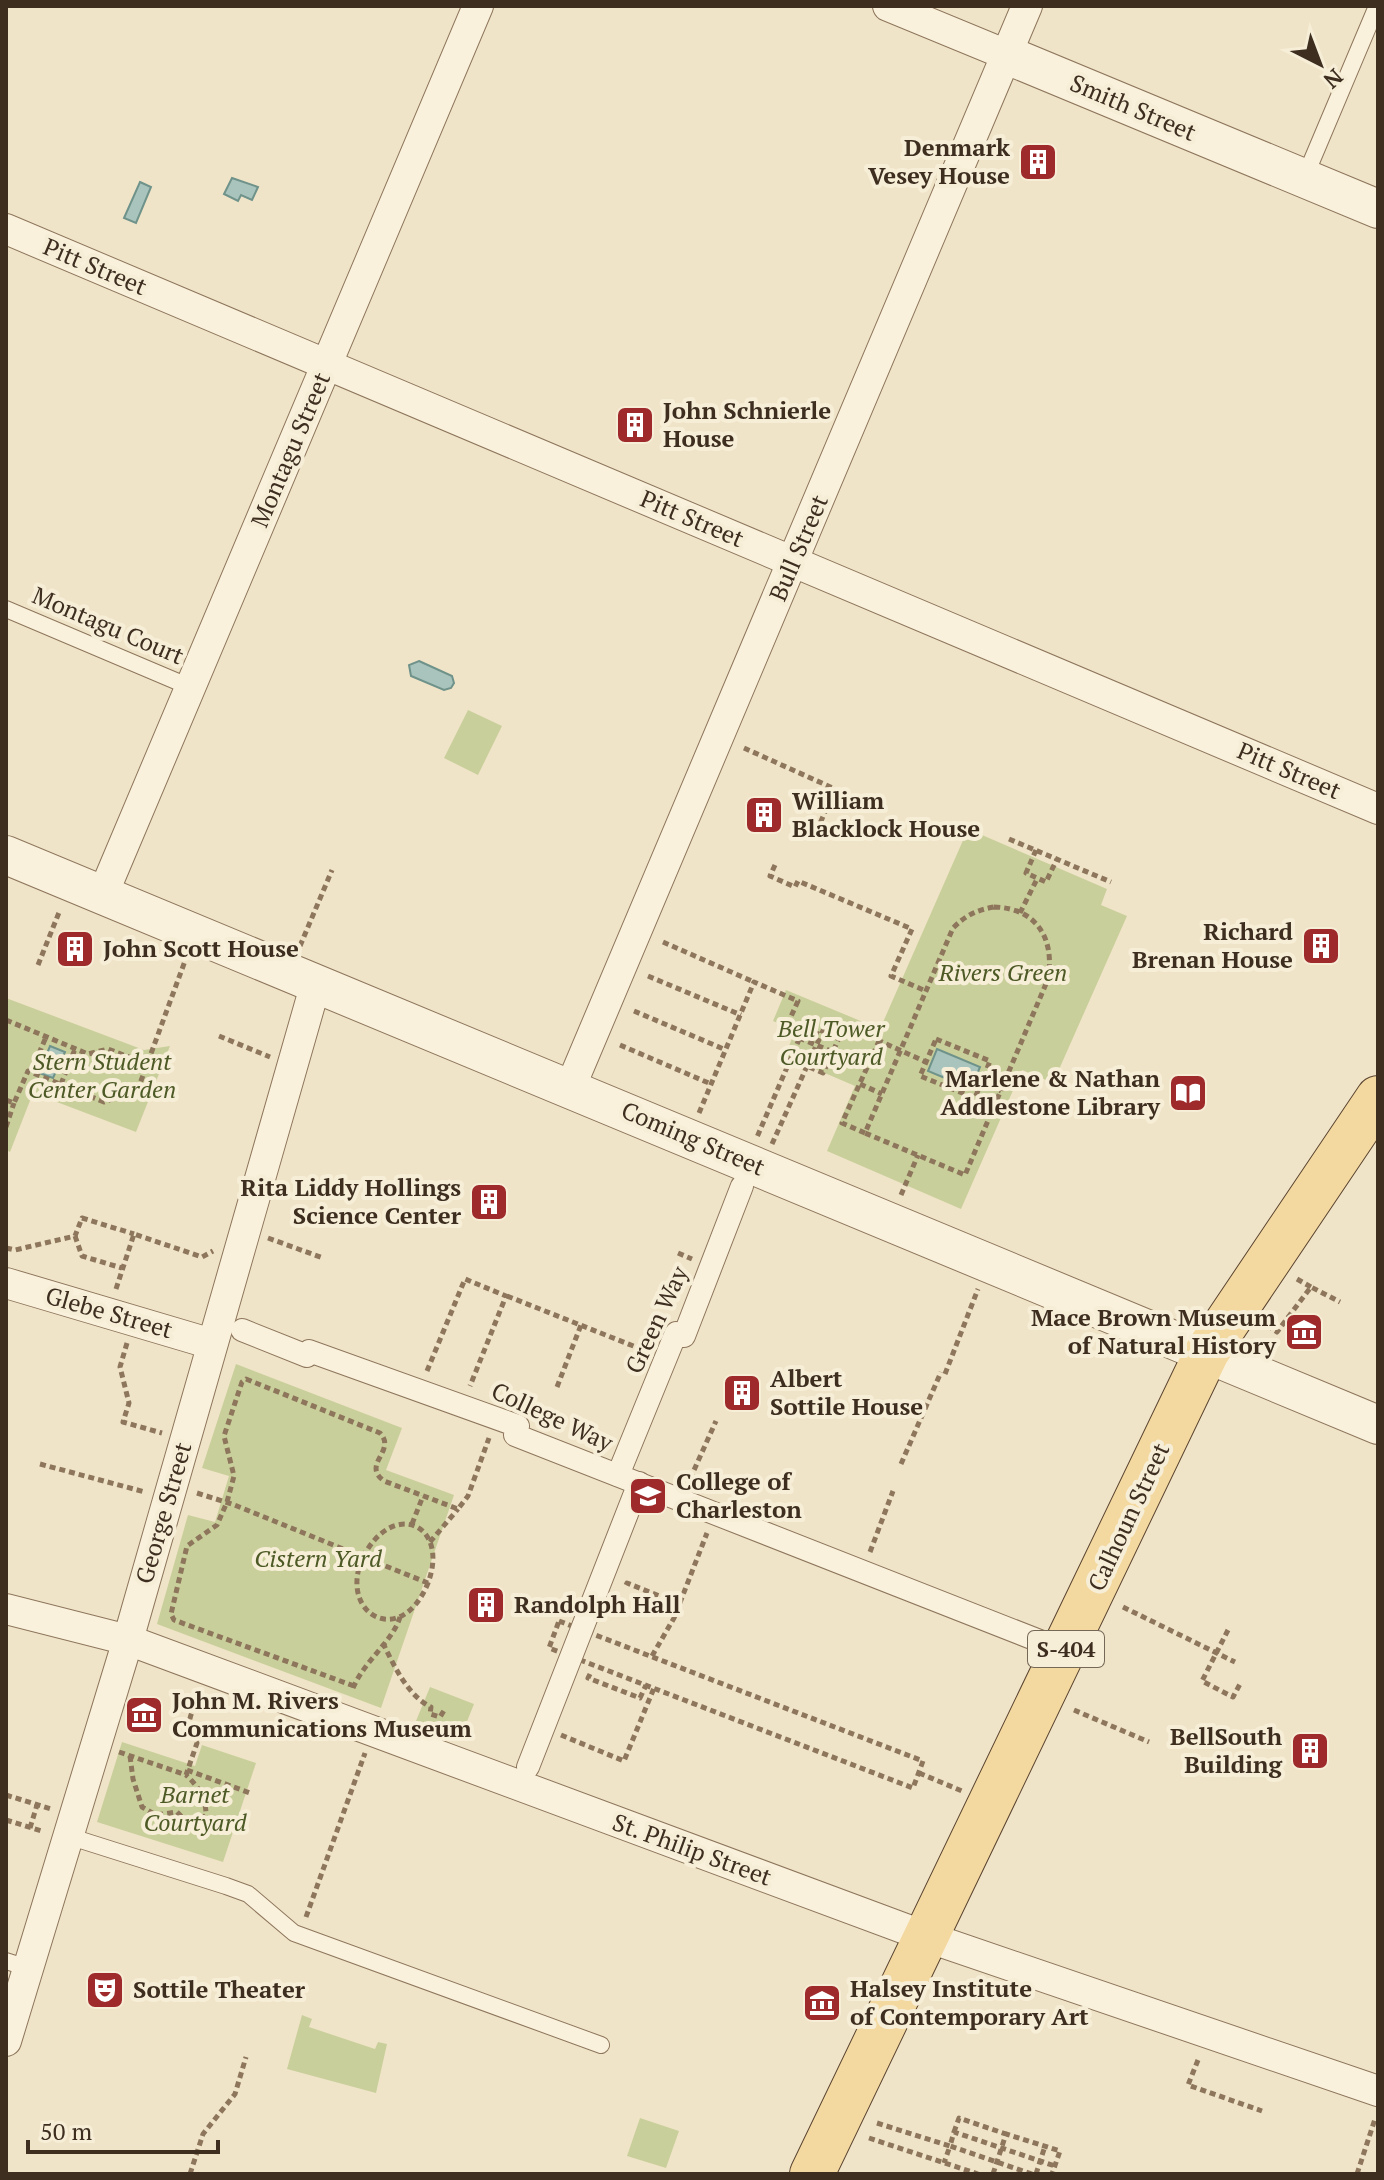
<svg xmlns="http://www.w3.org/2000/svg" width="1384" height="2180" font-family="'PT Serif',serif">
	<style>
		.green { fill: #c9cf9b }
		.water { fill: #a9c4bc; stroke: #6f938a; stroke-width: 2 }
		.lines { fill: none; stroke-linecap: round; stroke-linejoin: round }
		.service-casing { stroke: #8d765c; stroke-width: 18 }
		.pedestrian-casing { stroke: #8d765c; stroke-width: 24 }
		.minor-casing { stroke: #8d765c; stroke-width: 32 }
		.tertiary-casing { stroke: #8d765c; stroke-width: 40 }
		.primary-casing { stroke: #5b4430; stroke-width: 46 }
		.path { stroke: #8d765c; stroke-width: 5; stroke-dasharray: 6 4; stroke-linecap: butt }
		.service { stroke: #faf1dc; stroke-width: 16 }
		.pedestrian { stroke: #faf1dc; stroke-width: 22 }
		.minor { stroke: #faf1dc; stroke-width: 30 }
		.tertiary { stroke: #faf1dc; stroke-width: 38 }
		.primary { stroke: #f3d9a0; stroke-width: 44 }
		.labels { text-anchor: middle; stroke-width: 8; stroke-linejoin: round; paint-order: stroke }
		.shield { fill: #f7eed8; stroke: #756857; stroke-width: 2 }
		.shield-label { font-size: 22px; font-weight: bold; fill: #3d2e20 }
		.street-label { font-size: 24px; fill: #3d2e20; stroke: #f7eed8 }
		.poi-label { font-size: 24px; font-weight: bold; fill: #3d2e20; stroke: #f7eed8; text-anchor: start }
		.park-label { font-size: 24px; font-style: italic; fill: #4d5a26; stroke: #f7eed8 }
	</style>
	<rect width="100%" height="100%" fill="#f0e4c8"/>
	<!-- green -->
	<g class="green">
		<polygon points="468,710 502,726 478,775 444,758"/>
		<polygon points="968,829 1107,889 1101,905 1127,916 1053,1083 1022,1070 961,1209 827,1151 855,1086 785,1056 795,1031 773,1021 786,990 880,1029"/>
		<polygon points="6,998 144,1050 170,1046 136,1132 33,1093 10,1152 6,1150"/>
		<polygon points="236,1364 402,1428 386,1470 454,1495 381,1708 157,1624 188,1515 215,1522 229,1476 202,1468"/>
		<polygon points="430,1687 474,1704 464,1729 469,1731 467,1735 457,1736 416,1721"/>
		<polygon points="122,1742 195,1766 202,1745 256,1763 223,1862 97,1822"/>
		<polygon points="302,2015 312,2019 309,2027 375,2049 378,2042 387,2044 376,2093 287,2069"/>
		<polygon points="640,2118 679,2131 666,2168 627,2156"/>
	</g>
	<!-- water -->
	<g class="water">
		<polygon points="232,178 258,187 252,200 241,195 238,201 224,194"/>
		<polygon points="140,182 151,187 136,223 124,218"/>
		<polygon points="419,661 452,676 454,683 451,688 444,690 411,676 409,665"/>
		<polygon points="50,1046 65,1052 53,1078 39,1073"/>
		<polygon points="937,1049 980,1067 971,1089 928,1071"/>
	</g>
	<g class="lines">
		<defs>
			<g id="service">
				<polyline points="1304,179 1377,6"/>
				<polyline points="6,609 190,687"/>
				<polyline points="68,1836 226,1886 248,1894 294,1933 601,2045"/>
				<polyline points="6,1961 28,1968"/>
			</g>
			<g id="pedestrian">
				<polyline points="242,1330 307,1356 309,1351 518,1426 515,1435 1065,1651"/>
				<polyline points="618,1475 676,1333 684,1336 742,1186"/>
				<polyline points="528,1767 639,1483"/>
			</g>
			<g id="minor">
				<polyline points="888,6 1007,55"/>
				<polyline points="6,229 1378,809"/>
				<polyline points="103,894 478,6"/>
				<polyline points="570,1088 1027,6"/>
				<polyline points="6,1283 212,1344"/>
				<polyline points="6,1609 128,1640 927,1937 1378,2091"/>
				<polyline points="6,2041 128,1640 316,983"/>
			</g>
			<g id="tertiary">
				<polyline points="1007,55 1378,209"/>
				<polyline points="6,855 1378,1425"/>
			</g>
			<polyline id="primary" points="812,2174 1207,1352 1378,1098"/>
		</defs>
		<!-- service casing -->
		<use href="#service" class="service-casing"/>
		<!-- pedestrian casing -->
		<use href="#pedestrian" class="pedestrian-casing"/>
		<!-- minor casing -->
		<use href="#minor" class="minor-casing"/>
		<!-- tertiary casing -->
		<use href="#tertiary" class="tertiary-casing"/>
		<!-- primary casing -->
		<use href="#primary" class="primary-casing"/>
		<!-- path -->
		<g class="path">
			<polyline points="744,748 835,789 814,837 795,829"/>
			<polyline points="1009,839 1111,882"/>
			<polyline points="1036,850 1026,873 1046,882 1057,859"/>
			<polyline points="775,865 770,876 795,887 798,881 912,929 891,976 926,991"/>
			<path d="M994 907C1037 908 1055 939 1048 979L965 1175 865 1133 953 928C966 915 977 910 994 907Z"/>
			<polyline points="1020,913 1037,879"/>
			<polyline points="663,942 754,982"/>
			<polyline points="300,946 332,870"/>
			<polyline points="38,965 60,910"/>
			<polyline points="648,976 741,1015"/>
			<polyline points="634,1011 726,1050"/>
			<polyline points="6,1020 88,1054 108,1049 147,1064"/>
			<polyline points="804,1028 821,1035 829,1018 926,1062"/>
			<polyline points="219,1036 270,1057"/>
			<polyline points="799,1038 833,1052"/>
			<polygon points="936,1039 990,1061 975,1098 920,1076"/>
			<polyline points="620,1045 711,1084"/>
			<polyline points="791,1059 823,1073 845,1025"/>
			<polyline points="31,1072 46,1037"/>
			<polyline points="981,1083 1001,1091"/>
			<polyline points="61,1084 75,1049"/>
			<polyline points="860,1084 882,1094"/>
			<polyline points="6,1100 14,1103 28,1071 104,1102 138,1089 185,961"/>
			<polyline points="699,1113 754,982 798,1001 789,1021 804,1028 757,1137"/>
			<polyline points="6,1127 14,1103"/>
			<polyline points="865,1133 842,1123 879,1041"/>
			<polyline points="772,1144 821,1035"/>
			<polyline points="901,1195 918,1155"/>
			<polyline points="75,1236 82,1256 122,1268"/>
			<polyline points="268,1238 323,1258"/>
			<polyline points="6,1248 15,1250 75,1236 82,1218 134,1234"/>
			<polyline points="678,1253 692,1259"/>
			<polyline points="1297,1279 1311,1287"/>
			<polyline points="116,1289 134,1234 202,1257 213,1251"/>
			<polyline points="507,1296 646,1351"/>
			<polyline points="1267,1325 1277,1332 1311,1287 1340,1302"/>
			<polyline points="127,1343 120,1367 129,1403 123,1422 162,1433"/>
			<polyline points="427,1371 465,1279 506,1296 470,1386"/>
			<polyline points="945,1374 978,1289"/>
			<polyline points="557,1387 581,1325"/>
			<polyline points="40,1464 145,1492"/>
			<polyline points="901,1464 941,1372"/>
			<polyline points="690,1479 716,1421"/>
			<path d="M197 1493 232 1504 363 1557C337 1614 401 1650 428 1583 450 1524 393 1499 363 1557L428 1583"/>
			<polyline points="412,1524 423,1496"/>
			<polyline points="430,1542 458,1509"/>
			<polyline points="870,1552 893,1491"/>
			<polyline points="626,1585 627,1583 679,1604"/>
			<polyline points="1123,1607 1235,1662"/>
			<polygon points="559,1621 923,1761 913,1788 549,1648"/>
			<polyline points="1228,1630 1202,1681 1233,1697 1240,1684"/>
			<path d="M383 1643C394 1666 408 1696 431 1707L430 1714 440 1717 445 1709"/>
			<polyline points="652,1656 674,1618 707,1533"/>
			<polyline points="590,1674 588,1678 640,1698 646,1685"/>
			<path d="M354 1686 174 1620 171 1614 187 1546 217 1525 227 1502 234 1476 224 1436 242 1382 246 1379 380 1433C397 1451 361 1464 384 1481L458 1509 468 1496 489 1438"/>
			<path d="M353 1688C365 1660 393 1641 400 1617"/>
			<polyline points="1074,1710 1149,1742"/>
			<polyline points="561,1735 624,1761 654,1688"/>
			<path d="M119 1752 186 1775 197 1743C183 1723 191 1715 200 1695"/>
			<path d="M130 1756 133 1779 142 1807 156 1815 177 1812 185 1820 196 1824 206 1815C206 1798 198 1786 186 1775"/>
			<polyline points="187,1770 250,1793"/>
			<polyline points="919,1773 962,1791"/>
			<polyline points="6,1795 51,1809"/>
			<polyline points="6,1820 42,1831"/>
			<polyline points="30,1828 37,1805"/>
			<polyline points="306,1917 365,1753"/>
			<polyline points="1198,2060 1188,2085 1262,2111"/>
			<polyline points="877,2123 950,2146 944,2163"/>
			<polyline points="954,2132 959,2118 1006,2134"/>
			<polyline points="869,2138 978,2174"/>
			<polyline points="190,2174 203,2134 235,2094 246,2057"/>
			<polyline points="993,2174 1006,2134 1060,2151 1052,2174"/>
			<polyline points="1032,2174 950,2146 954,2132 1055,2166"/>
			<polyline points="1036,2174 1045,2146"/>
			<polyline points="1357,2174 1375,2119"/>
		</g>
		<!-- service -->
		<use href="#service" class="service"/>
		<!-- pedestrian -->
		<use href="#pedestrian" class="pedestrian"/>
		<!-- minor -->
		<use href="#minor" class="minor"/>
		<!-- tertiary -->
		<use href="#tertiary" class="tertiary"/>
		<!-- primary -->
		<use href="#primary" class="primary"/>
	</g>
	<!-- icons -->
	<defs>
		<symbol id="building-square" viewBox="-11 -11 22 22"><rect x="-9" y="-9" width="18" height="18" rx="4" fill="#9e2a2b" stroke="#f7eed8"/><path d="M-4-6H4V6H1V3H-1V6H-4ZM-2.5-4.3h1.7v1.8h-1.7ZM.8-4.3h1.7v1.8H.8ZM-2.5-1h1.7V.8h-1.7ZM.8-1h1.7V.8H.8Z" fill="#fff"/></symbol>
		<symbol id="library-square" viewBox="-11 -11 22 22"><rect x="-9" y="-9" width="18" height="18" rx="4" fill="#9e2a2b" stroke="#f7eed8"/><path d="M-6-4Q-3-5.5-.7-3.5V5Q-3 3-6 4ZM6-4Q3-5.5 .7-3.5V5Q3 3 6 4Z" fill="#fff"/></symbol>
		<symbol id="museum-square" viewBox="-11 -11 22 22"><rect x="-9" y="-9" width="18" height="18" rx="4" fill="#9e2a2b" stroke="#f7eed8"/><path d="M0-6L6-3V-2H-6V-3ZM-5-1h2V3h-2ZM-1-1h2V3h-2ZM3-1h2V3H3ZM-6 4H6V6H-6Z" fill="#fff"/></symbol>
		<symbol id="university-square" viewBox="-11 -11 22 22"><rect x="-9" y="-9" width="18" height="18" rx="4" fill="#9e2a2b" stroke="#f7eed8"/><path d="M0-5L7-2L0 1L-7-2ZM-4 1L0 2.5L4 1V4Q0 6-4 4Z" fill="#fff"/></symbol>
		<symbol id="theatre-square" viewBox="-11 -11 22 22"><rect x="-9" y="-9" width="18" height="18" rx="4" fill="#9e2a2b" stroke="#f7eed8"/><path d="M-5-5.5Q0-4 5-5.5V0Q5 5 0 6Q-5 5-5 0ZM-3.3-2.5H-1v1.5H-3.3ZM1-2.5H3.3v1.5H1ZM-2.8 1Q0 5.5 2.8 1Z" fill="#fff"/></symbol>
	</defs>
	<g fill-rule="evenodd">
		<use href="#building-square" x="1016" y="140" width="44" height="44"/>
		<use href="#building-square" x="613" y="403" width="44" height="44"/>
		<use href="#building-square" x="742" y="793" width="44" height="44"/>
		<use href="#building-square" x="1299" y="924" width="44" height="44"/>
		<use href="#building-square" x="53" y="927" width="44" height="44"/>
		<use href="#library-square" x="1166" y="1071" width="44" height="44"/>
		<use href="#building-square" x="467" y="1180" width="44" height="44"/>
		<use href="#museum-square" x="1282" y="1310" width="44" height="44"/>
		<use href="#building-square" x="720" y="1371" width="44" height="44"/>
		<use href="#university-square" x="626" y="1474" width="44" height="44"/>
		<use href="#building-square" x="464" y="1583" width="44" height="44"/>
		<use href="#museum-square" x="122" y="1693" width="44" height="44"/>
		<use href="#building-square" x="1288" y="1729" width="44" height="44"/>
		<use href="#theatre-square" x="83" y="1968" width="44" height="44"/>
		<use href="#museum-square" x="800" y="1981" width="44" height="44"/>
	</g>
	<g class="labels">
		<!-- shield labels -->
		<rect class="shield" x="1028" y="1631" width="76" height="36" rx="6"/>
		<g class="shield-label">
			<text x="1066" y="1657">S-404</text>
		</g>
		<!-- street labels -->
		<g class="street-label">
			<text transform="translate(1133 108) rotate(23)" y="8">Smith Street</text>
			<text transform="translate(95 267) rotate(23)" y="8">Pitt Street</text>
			<text transform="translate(291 450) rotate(-67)" y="8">Montagu Street</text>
			<text transform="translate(692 519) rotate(23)" y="8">Pitt Street</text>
			<text transform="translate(799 548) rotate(-67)" y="8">Bull Street</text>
			<text transform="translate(108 626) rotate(23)" y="8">Montagu Court</text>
			<text transform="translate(1289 771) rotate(23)" y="8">Pitt Street</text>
			<text transform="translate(693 1139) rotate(23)" y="8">Coming Street</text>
			<text transform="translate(109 1313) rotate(16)" y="8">Glebe Street</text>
			<text transform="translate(657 1320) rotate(-65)" y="8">Green Way</text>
			<text transform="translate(552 1417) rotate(25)" y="8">College Way</text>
			<text transform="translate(164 1513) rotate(-74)" y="8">George Street</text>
			<text transform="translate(1129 1517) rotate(-65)" y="8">Calhoun Street</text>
			<text transform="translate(692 1850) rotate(20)" y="8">St. Philip Street</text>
		</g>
		<!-- poi labels -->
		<g class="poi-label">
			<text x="1010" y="156" text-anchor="end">Denmark<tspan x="1010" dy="28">Vesey House</tspan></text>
			<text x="663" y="419">John Schnierle<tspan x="663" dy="28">House</tspan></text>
			<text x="792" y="809">William<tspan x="792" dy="28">Blacklock House</tspan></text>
			<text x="1293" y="940" text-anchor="end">Richard<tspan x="1293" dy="28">Brenan House</tspan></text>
			<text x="103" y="957">John Scott House</text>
			<text x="1160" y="1087" text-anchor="end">Marlene &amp; Nathan<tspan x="1160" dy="28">Addlestone Library</tspan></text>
			<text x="461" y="1196" text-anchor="end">Rita Liddy Hollings<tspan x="461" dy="28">Science Center</tspan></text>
			<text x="1276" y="1326" text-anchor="end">Mace Brown Museum<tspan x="1276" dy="28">of Natural History</tspan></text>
			<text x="770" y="1387">Albert<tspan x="770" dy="28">Sottile House</tspan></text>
			<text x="676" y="1490">College of<tspan x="676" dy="28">Charleston</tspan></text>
			<text x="514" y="1613">Randolph Hall</text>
			<text x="172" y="1709">John M. Rivers<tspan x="172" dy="28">Communications Museum</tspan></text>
			<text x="1282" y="1745" text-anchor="end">BellSouth<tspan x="1282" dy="28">Building</tspan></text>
			<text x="850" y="1997">Halsey Institute<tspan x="850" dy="28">of Contemporary Art</tspan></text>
			<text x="133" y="1998">Sottile Theater</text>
		</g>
		<!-- park labels -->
		<g class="park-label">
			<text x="1003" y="981">Rivers Green</text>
			<text x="831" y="1037">Bell Tower<tspan x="831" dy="28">Courtyard</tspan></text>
			<text x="102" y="1070">Stern Student<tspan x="102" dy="28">Center Garden</tspan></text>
			<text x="318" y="1567">Cistern Yard</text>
			<text x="195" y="1803">Barnet<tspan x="195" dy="28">Courtyard</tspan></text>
		</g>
	</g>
	<!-- border -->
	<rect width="1384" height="2180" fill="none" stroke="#3d2e20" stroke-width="16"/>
	<!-- north arrow -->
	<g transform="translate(1320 64) rotate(138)" stroke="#f7eed8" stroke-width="6" paint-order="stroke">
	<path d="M0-6L14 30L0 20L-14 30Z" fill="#3d2e20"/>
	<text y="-12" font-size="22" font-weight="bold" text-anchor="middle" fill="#3d2e20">N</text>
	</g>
	<!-- scale -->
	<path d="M28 2140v12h190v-12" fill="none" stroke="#3d2e20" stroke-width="4"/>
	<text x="40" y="2140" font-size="24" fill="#3d2e20" stroke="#f7eed8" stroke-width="6" paint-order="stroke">50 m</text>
</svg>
